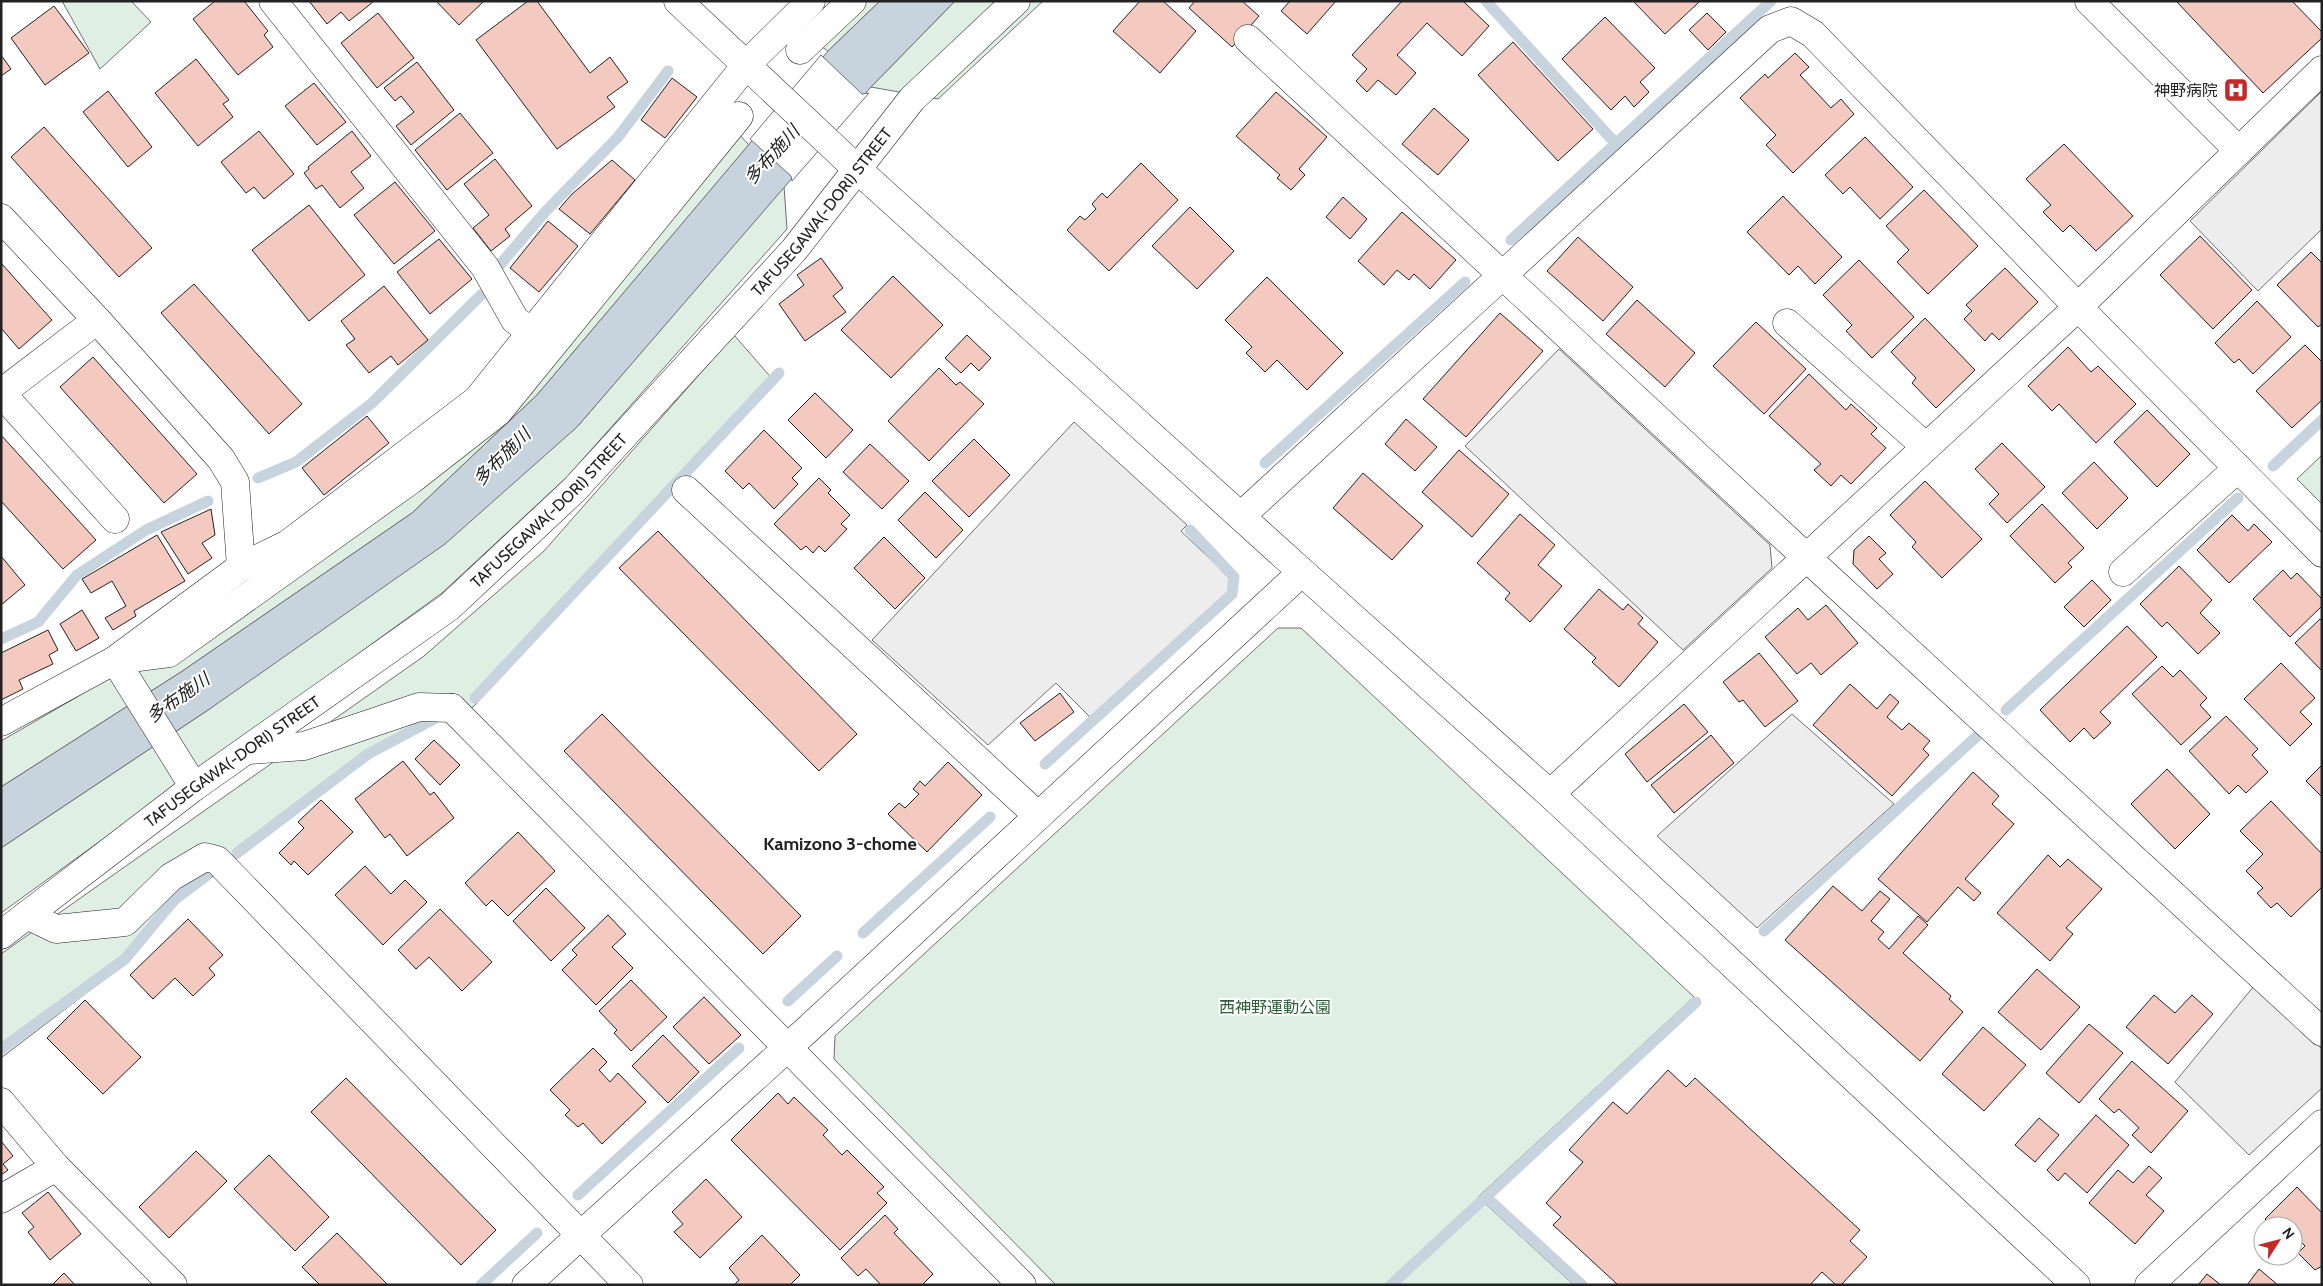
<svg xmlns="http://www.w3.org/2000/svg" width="2323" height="1286" font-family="Cabin,'Noto Sans JP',sans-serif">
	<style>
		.green { fill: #e0efe3; stroke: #6f6f6f }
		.parking { fill: #ededed; stroke: #6f6f6f }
		.water { fill: #c7d3dd; stroke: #6f6f6f }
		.pier { fill: #fff; stroke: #6f6f6f }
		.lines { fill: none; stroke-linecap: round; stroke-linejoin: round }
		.stream { stroke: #c7d3dd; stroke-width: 11 }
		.building { fill: #f3c9c0; stroke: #222 }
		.street-casing { stroke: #222; stroke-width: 29 }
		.secondary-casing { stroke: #222; stroke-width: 29 }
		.street { stroke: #fff; stroke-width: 28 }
		.secondary { stroke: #fff; stroke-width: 28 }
		.labels { text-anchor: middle; stroke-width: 4; stroke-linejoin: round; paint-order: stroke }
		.poi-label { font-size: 16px; fill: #222; stroke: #fff; text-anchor: end }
		.street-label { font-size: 16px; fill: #222; stroke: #fff }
		.park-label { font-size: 16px; fill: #2f5e38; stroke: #fff }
		.water-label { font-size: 18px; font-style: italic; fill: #222; stroke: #fff }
		.neighbourhood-label { font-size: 18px; font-weight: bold; fill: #222; stroke: #fff }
	</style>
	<rect width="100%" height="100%" fill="#fff"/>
	<!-- green -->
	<g class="green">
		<polygon points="62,1 131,1 151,22 100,69"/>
		<polygon points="838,1 880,1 828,51 804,35"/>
		<polygon points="955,1 1043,1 938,99 871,87"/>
		<polygon points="722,116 749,145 537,395 412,513 181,672 1,787 1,741 77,697 290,558 492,404"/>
		<polygon points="784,186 787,229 568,476 442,593 1,913 1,848 211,708 577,427"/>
		<polygon points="734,335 775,382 473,707 441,719 370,757 179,902 127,962 1,1058 1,954 424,656 544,551"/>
		<polygon points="2322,455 2322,504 2297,479"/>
		<polygon points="1278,628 1301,628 1694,997 1478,1197 1574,1285 1056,1285 834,1059 835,1036"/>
	</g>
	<!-- parking -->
	<g class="parking">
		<polygon points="2322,91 2322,229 2258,291 2190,221"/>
		<polygon points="1559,349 1770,545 1772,568 1683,650 1465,446"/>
		<polygon points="1074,422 1187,525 1181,531 1229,577 1229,593 1090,717 1056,683 988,745 872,640"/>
		<polygon points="1792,714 1894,804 1757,928 1657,836"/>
		<polygon points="2254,986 2322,1049 2322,1088 2249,1155 2175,1082"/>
	</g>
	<!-- water -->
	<polygon class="water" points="880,1 955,1 871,87 577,427 445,544 211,708 1,848 1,787 181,672 412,513 537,395 828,51"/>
	<!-- pier -->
	<polygon class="pier" points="821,55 862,94 869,93 792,181 791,176 750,139"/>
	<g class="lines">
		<!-- stream -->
		<g class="stream">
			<polyline points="1486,1 1617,145"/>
			<polyline points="1511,240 1771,1"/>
			<polyline points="498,267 545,212 618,137 668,71"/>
			<polyline points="1265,463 1465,282"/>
			<polyline points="2273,466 2322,420"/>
			<polyline points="258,478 296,462 372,403 482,294"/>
			<polyline points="1,639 38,622 77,575 146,530 208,501"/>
			<polyline points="475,698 779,373"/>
			<polyline points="2006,710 2238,498"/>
			<polyline points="1045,764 1232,594 1234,577 1190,530"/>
			<polyline points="237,853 368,754 436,718"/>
			<polyline points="1764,931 1976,737"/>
			<polyline points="863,933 990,817"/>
			<polyline points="788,1001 837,956"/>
			<polyline points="1,1049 125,959 174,900 206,876"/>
			<polyline points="578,1195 739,1048"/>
			<polyline points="1486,1197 1582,1285"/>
			<polyline points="481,1285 537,1233"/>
			<polyline points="1391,1285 1696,1002"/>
		</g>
	</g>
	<!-- building -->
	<g class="building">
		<polygon points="215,1 244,1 268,31 264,35 273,47 238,75 193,19"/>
		<polygon points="309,1 372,1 373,2 349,21 341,12 327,24"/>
		<polygon points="436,1 484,1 459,25"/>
		<polygon points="528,1 537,1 590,73 610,57 628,82 607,97 615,107 557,149 476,40"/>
		<polygon points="1140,1 1163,1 1196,31 1160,73 1113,31"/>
		<polygon points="1195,1 1242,1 1259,16 1232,47 1189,8"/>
		<polygon points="1290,1 1336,1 1307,34 1281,11"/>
		<polygon points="1402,1 1463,1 1489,26 1462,56 1427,23 1397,55 1416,73 1396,95 1378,80 1367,92 1356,81 1367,69 1352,55"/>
		<polygon points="1633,1 1698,1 1699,2 1665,34"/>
		<polygon points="2176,1 2292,1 2322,32 2322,38 2263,93"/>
		<polygon points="54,6 89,53 45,85 11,38"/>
		<polygon points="378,13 414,58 377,88 341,43"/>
		<polygon points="1707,13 1726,32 1708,50 1689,30"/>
		<polygon points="1605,17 1655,68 1640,82 1649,92 1634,107 1625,96 1611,110 1562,59"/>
		<polygon points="1513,42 1593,129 1558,161 1478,75"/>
		<polygon points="1795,53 1809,67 1800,75 1831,108 1841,99 1854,114 1793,173 1766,145 1776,135 1740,98 1765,74 1768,78"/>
		<polygon points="1,55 11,69 1,76"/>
		<polygon points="196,59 229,100 223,104 233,117 198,146 155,93"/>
		<polygon points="417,62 454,110 411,145 396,126 414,112 401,96 395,101 384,88"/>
		<polygon points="672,78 697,97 665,138 641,120"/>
		<polygon points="314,83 346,122 317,145 285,106"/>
		<polygon points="108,91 152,147 128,167 83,112"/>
		<polygon points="1276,92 1327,137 1299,169 1305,175 1291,190 1277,178 1280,175 1236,136"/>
		<polygon points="1434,108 1469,140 1438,175 1402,144"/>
		<polygon points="460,113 493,153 447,190 415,150"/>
		<polygon points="44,127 152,248 119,277 11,157"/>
		<polygon points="259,131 294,174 264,199 254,187 246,193 221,162"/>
		<polygon points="352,131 371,156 351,172 364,188 340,208 322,185 316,189 304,173 309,169 308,167"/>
		<polygon points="1865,137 1913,187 1880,219 1850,187 1843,194 1825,175"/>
		<polygon points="2064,144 2133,216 2096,251 2070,225 2063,232 2043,212 2051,205 2026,179"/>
		<polygon points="495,159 532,206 505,229 510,236 491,251 473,228 489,215 464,184"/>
		<polygon points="612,160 635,180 590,234 559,209 572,194"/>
		<polygon points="1141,163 1178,200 1109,271 1067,230 1080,216 1085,220 1096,209 1092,204 1102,193 1107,198"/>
		<polygon points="395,182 435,231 394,264 354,215"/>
		<polygon points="1924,190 1978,246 1928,294 1897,262 1909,250 1886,226"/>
		<polygon points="1783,196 1842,257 1815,284 1798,266 1789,275 1747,232"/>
		<polygon points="1343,197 1367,219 1350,239 1326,217"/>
		<polygon points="309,205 365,275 309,321 252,250"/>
		<polygon points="1190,207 1234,251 1197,289 1152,246"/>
		<polygon points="1402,212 1456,260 1430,289 1414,274 1409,280 1397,270 1384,285 1358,261"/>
		<polygon points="548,221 578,246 539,292 510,268"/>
		<polygon points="2200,236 2252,290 2213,329 2160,275"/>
		<polygon points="1578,237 1633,287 1603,321 1547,271"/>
		<polygon points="439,239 472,279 430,314 397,272"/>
		<polygon points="2311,252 2322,263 2322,324 2318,327 2277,285"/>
		<polygon points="821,258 843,288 833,296 846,312 805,341 779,304 804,285 797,275"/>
		<polygon points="1859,260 1914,317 1872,358 1846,331 1852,325 1823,295"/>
		<polygon points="1,263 52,320 19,349 1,328"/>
		<polygon points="2005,268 2038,302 1999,340 1992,333 1985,341 1964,319 1972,311 1966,305"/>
		<polygon points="893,276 943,325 891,378 841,330"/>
		<polygon points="1267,277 1343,353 1307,390 1277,360 1265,372 1246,353 1252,347 1225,320"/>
		<polygon points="194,284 302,404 269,434 161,313"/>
		<polygon points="384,286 428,340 398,365 391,356 369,373 346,345 355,339 341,321"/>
		<polygon points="1637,300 1695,353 1665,387 1606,334"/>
		<polygon points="2257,301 2291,337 2253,374 2239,359 2234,363 2215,343"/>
		<polygon points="1500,313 1543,351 1466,437 1423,399"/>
		<polygon points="1925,318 1975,370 1936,408 1912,383 1916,378 1891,352"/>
		<polygon points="1756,322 1806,369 1764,414 1713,366"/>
		<polygon points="967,335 991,358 979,371 971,363 961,373 945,358"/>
		<polygon points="2305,345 2322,362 2322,400 2292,428 2256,391"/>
		<polygon points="2068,347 2091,372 2098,366 2136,404 2096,443 2059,404 2052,411 2028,386"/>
		<polygon points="93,357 197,474 164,503 60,387"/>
		<polygon points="939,368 956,385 960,382 984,404 929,461 888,421"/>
		<polygon points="1809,374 1846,410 1851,404 1877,428 1871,434 1886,448 1851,484 1841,475 1831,486 1814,470 1821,464 1769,416"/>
		<polygon points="815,393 853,430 826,458 788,420"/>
		<polygon points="2147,410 2190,454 2157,487 2114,442"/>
		<polygon points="367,416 389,443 324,495 302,468"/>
		<polygon points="1406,419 1437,447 1415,471 1385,444"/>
		<polygon points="764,430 802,468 792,478 798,484 774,509 749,483 743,489 725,471"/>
		<polygon points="1,435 96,540 63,569 1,501"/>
		<polygon points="974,439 1010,475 969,517 932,481"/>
		<polygon points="2002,443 2045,487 2007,523 1989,504 1999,494 1975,469"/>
		<polygon points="870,444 909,481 882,509 843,472"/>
		<polygon points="1459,450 1509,494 1472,537 1422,492"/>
		<polygon points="2094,462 2128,498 2097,529 2062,493"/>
		<polygon points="1363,473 1423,526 1392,560 1333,508"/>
		<polygon points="819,478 831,490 828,493 850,515 841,524 847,529 825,552 819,546 813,553 806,546 801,550 774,524"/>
		<polygon points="1925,481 1982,539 1942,578 1912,547 1916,542 1890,515"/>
		<polygon points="925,492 963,530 936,558 898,520"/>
		<polygon points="2042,504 2084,548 2068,563 2072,567 2055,583 2010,536"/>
		<polygon points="211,509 215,535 202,543 212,558 188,574 161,532"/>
		<polygon points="1520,514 1555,545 1538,565 1562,586 1530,622 1505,599 1510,593 1477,563"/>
		<polygon points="2232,515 2248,531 2254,524 2272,542 2229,583 2197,550"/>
		<polygon points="658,531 857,734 819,771 619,568"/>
		<polygon points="157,535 185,581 134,611 136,616 113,630 105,618 126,606 112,581 91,593 82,579"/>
		<polygon points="1869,536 1886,553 1879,559 1893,574 1877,589 1853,564 1854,550"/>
		<polygon points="884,537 925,578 895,609 854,568"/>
		<polygon points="1,556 25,585 1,605"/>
		<polygon points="2179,566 2212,600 2200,613 2220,633 2198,654 2167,622 2162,627 2140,604"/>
		<polygon points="2283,570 2291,579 2297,573 2322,599 2322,606 2290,637 2253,599"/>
		<polygon points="2092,580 2111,600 2084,627 2064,607"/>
		<polygon points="1599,589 1623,610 1628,604 1643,618 1638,624 1658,642 1619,687 1592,662 1596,658 1564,629"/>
		<polygon points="1826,605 1858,643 1821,675 1811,663 1797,674 1765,637 1798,608 1808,620"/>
		<polygon points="82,610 99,638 76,651 60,624"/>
		<polygon points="2320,619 2322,621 2322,671 2295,643"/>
		<polygon points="2127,626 2157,657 2100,712 2111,723 2094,739 2084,728 2070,742 2040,710"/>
		<polygon points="48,630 58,650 49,655 53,664 19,680 23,689 1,700 1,653"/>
		<polygon points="1759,653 1798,701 1765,727 1743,700 1739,702 1723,682"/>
		<polygon points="2281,663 2315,698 2300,712 2312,724 2290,746 2244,699"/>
		<polygon points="2162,666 2173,677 2180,670 2207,698 2200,705 2211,717 2181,745 2132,694"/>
		<polygon points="1850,684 1877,709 1890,694 1899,702 1887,717 1902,730 1909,723 1930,741 1923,749 1929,755 1892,796 1813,725"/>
		<polygon points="1060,693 1074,712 1035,741 1020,723"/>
		<polygon points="1684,704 1708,732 1647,782 1625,754"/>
		<polygon points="602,714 801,916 763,954 564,751"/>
		<polygon points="2226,716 2258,749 2252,755 2268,772 2246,793 2238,785 2229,794 2189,751"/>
		<polygon points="1711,735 1734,763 1674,813 1651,785"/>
		<polygon points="434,740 460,765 440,785 415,759"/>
		<polygon points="403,761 430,795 434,792 454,818 407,856 390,834 385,838 355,799"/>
		<polygon points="948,762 982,795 927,852 888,814 899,803 905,808 919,794 913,789 920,781 925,786"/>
		<polygon points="2322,765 2322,797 2306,781"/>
		<polygon points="2167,769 2210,814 2175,849 2131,804"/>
		<polygon points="1973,772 1999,796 1992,804 2014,824 1965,879 1981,893 1974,901 1958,887 1927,922 1878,879"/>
		<polygon points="321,800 353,832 308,875 294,861 291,865 279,853 304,828 298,822"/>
		<polygon points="2271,801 2322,854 2322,887 2291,917 2277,903 2271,908 2257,893 2263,888 2246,871 2263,854 2240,831"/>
		<polygon points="518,832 555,871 508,916 492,900 486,906 465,883"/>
		<polygon points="2048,855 2060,867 2068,859 2102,889 2066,928 2073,934 2050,961 1997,913"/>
		<polygon points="365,866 391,894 405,880 427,902 383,945 335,895"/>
		<polygon points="1833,886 1862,911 1880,891 1890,899 1871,921 1884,932 1878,939 1889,949 1918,916 1928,925 1903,953 1951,996 1949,999 1963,1012 1920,1061 1785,940"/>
		<polygon points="546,888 585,928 551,961 513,921"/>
		<polygon points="440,909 492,962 462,991 429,957 416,969 398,950"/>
		<polygon points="608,915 626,934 612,947 633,968 596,1005 562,970 577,955 572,950"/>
		<polygon points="188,919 223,955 209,968 215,975 193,996 175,978 153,999 130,975"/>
		<polygon points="2037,969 2080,1007 2041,1050 1998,1012"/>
		<polygon points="631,980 667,1017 631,1051 614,1033 617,1030 599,1011"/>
		<polygon points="2154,995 2175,1013 2192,995 2213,1014 2168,1064 2126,1027"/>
		<polygon points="704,997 741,1035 709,1064 673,1027"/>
		<polygon points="85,1000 141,1057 103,1094 47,1038"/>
		<polygon points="2089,1024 2123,1053 2079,1103 2046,1073"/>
		<polygon points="1983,1027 2026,1065 1984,1111 1942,1074"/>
		<polygon points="663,1035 699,1072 668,1103 632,1066"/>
		<polygon points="593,1048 607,1062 599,1070 610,1082 618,1073 646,1102 602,1144 583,1123 578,1127 565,1115 570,1110 550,1090"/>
		<polygon points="2132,1061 2188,1111 2151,1153 2132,1135 2139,1128 2119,1109 2114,1113 2099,1099"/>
		<polygon points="1668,1070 1686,1087 1695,1078 1860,1230 1850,1241 1867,1257 1841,1285 1836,1285 1822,1272 1810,1285 1618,1285 1553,1225 1561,1217 1546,1203 1583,1162 1569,1150 1613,1102 1627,1114"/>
		<polygon points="346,1078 496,1230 461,1265 311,1112"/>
		<polygon points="778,1093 788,1104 794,1097 828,1130 823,1135 842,1155 847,1150 884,1187 877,1193 887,1203 840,1250 731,1140"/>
		<polygon points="2096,1115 2129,1145 2087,1193 2065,1173 2058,1181 2047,1170"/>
		<polygon points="2039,1118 2059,1135 2035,1162 2015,1145"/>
		<polygon points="1,1141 13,1156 3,1164 8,1170 1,1175"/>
		<polygon points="196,1151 227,1181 169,1238 139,1207"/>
		<polygon points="269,1155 329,1217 295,1251 234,1189"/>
		<polygon points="2149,1166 2162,1178 2146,1195 2164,1211 2135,1244 2089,1203 2118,1170 2133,1183"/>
		<polygon points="706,1179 742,1217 700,1258 674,1232 683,1224 672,1212"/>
		<polygon points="2297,1187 2322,1213 2322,1266 2315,1270 2298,1253 2305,1246 2293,1233 2293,1226 2272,1226 2265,1219"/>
		<polygon points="48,1192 81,1234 50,1260 28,1232 34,1227 22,1213"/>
		<polygon points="885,1215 898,1229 894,1233 933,1274 922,1285 881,1285 866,1269 858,1276 841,1258"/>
		<polygon points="337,1233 388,1285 320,1285 302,1267"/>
		<polygon points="762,1235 800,1275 790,1285 734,1285 739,1280 729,1268"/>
		<polygon points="2259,1269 2278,1285 2247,1285"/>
		<polygon points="64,1273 75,1285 52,1285"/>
		<polygon points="2207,1274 2221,1285 2198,1285"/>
	</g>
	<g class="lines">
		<defs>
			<g id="street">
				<polyline points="273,1 485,267 515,320 532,332"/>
				<polyline points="2089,1 2239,151"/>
				<polyline points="1248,39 1806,557 2322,1032"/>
				<polyline points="800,50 852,1"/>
				<polyline points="1,218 97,320"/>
				<polyline points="1787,323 1926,447"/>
				<polyline points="1,393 97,320 221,459 235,482 241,567"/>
				<polyline points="1,393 115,519"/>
				<polyline points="686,490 1038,816"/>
				<polyline points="1241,516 1770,29 1791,21 1813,34 2078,307 2322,553"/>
				<polyline points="2123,572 2238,468"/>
				<polyline points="1,722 115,660 241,567 288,544 477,400 747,64 811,1"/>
				<polyline points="249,750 304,746 419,707 452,708"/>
				<polyline points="194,787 115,660 169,653 411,480 498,412 739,116"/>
				<polyline points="1550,794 2078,307 2322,70"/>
				<polyline points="27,915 56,929 125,922 171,877 205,857 217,860 629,1285"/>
				<path id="s1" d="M1 935 194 787 449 607 574 490 794 250 912 99 1016 1"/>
				<polyline points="1,1102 56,1167 1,1199"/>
				<polyline points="56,1167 173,1285"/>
				<polyline points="526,1285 808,1029 1302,572"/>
			</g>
			<g id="secondary">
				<polyline points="678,1 857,169 1302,572 1550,794 2076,1285"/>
				<polyline points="452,708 1022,1285"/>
				<polyline points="2149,1285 2322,1124"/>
			</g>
		</defs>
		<!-- street casing -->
		<use href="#street" class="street-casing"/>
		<!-- secondary casing -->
		<use href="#secondary" class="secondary-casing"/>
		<!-- street -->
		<use href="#street" class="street"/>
		<!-- secondary -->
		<use href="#secondary" class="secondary"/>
	</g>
	<!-- icons -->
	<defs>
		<symbol id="hospital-square" viewBox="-11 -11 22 22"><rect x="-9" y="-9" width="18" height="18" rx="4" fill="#c62828" stroke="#fff"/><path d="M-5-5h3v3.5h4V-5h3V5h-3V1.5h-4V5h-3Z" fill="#fff"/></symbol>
	</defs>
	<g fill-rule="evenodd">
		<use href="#hospital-square" x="2222" y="76" width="28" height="28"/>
	</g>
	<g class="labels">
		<!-- poi labels -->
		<g class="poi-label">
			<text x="2218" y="96">神野病院</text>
		</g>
		<!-- street labels -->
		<g class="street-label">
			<text dy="6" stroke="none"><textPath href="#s1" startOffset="1099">TAFUSEGAWA(-DORI) STREET</textPath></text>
			<text dy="6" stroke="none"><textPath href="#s1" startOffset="694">TAFUSEGAWA(-DORI) STREET</textPath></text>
			<text dy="6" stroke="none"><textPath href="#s1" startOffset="289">TAFUSEGAWA(-DORI) STREET</textPath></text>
		</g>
		<!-- park labels -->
		<g class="park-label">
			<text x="1275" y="1013">西神野運動公園</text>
		</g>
		<!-- water labels -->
		<g class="water-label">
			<text transform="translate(772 155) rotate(-48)" y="6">多布施川</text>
			<text transform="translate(502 457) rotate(-45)" y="6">多布施川</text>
			<text transform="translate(178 698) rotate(-35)" y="6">多布施川</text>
		</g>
		<!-- neighbourhood labels -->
		<g class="neighbourhood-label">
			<text x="840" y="850">Kamizono 3-chome</text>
		</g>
	</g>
	<!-- border -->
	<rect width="2323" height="1286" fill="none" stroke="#222222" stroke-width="5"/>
	<!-- north arrow -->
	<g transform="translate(2278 1241) rotate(54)"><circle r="24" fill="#ffffff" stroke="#a7a7a7"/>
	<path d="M0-4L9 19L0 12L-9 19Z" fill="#c62828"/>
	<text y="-8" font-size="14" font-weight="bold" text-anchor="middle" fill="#222222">N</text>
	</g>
</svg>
